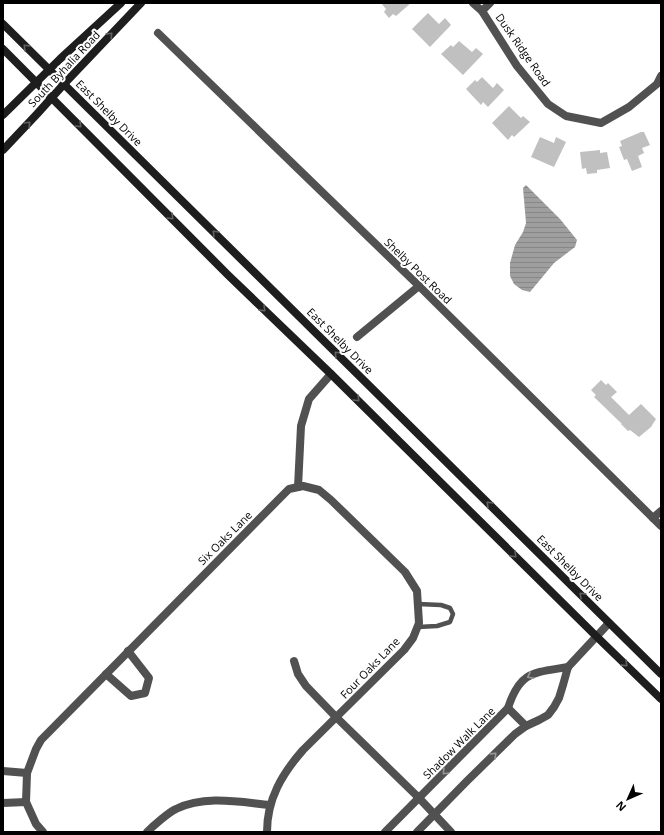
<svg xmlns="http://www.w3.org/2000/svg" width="664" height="835" font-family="'Open Sans',sans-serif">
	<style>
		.water { fill: url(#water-rules) }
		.building { fill: #c0c0c0 }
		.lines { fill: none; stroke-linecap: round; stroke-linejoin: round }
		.lane { stroke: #515151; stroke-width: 4.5 }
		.street { stroke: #515151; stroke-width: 8 }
		.secondary { stroke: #1e1e1e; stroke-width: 8 }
		.oneway { stroke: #626262 }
		.oneway2 { stroke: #979797 }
		.labels { text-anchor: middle; stroke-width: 4; stroke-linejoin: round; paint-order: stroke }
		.street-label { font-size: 11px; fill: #000; stroke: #fff }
	</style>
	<defs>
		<pattern id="water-rules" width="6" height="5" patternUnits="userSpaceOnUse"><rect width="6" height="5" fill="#9f9f9f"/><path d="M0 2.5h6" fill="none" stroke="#878787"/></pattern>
	</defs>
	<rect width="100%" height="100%" fill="#fff"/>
	<!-- water -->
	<polygon class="water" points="526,185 560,219 577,240 575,247 554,263 530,292 522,290 514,284 510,276 510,263 515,245 523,232 526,223 523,188"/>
	<!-- building -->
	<g class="building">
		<polygon points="381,3 411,3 396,16 393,14 389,18 384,12 386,9"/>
		<polygon points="428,13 439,24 445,18 451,25 430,47 412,29"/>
		<polygon points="459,41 472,52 476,48 483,54 463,75 441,54 451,45 453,47"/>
		<polygon points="482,77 493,88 497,83 504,90 488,107 483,102 481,105 466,89 475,80 477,82"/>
		<polygon points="509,106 521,118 523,116 530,122 514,137 512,135 508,140 492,123"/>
		<polygon points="641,132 644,132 650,145 642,148 644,153 638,156 642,167 632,171 627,159 624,160 619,147 622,146 620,141"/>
		<polygon points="540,137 554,143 556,137 566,142 554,167 531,157"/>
		<polygon points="600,150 600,153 607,152 610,168 597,170 597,173 587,174 586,168 582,169 580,152"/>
		<polygon points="601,380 606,385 608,383 617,392 611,397 629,415 641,404 656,419 651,427 639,437 630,430 628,431 621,424 622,424 594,397 596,395 591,390"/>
	</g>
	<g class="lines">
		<!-- lane -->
		<polyline class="lane" points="418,627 437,626 450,622 453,614 450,608 441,605 418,604"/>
		<!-- street -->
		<g class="street">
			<polyline points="473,3 482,11 517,66 548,104 566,116 601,123 629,107 657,84 661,76"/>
			<polyline points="482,11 490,3"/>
			<polyline points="158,33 419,286 661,526"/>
			<polyline points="357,337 419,286"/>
			<polyline points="298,487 301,426 309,399 331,374"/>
			<polyline points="653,518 661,511"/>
			<polyline points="294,661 298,674 306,686 336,717 419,798 451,832"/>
			<polyline points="106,674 131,696 145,693 149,678 128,651"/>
			<polyline points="508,708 526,726"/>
			<polyline points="3,771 27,773"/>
			<polyline points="3,803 26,802"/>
			<path d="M43 832 36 824 26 802 27 773 36 749 41 740 278 500 289 489 303 486 319 490 331 500 405 572 417 591 419 623 413 638 404 650 303 750C282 774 267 799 267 832"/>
			<path d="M147 832C153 826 169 812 176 809 205 795 239 802 270 805"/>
			<path d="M385 832 508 708C520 671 533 673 568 667"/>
			<polyline points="417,832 467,781 515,734 526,726 539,720 548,715 554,707 559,698 563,685 568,667 609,623"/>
		</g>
		<!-- secondary -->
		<g class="secondary">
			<polyline points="3,24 661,674"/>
			<polyline points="3,49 228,275 331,374 597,637 661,699"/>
			<polyline points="3,115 60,59 121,3"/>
			<polyline points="3,150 37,114 64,84 141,3"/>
		</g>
	</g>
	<!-- one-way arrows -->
	<defs><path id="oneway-chevron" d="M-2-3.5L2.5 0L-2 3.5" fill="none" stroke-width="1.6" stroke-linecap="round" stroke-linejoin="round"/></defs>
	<g class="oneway">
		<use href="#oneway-chevron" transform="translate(110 35) rotate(-46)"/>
		<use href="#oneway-chevron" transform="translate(26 47) rotate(-136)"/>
		<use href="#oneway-chevron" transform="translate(28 124) rotate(-46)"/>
		<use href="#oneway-chevron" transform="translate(79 125) rotate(45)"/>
		<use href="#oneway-chevron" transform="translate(171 217) rotate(45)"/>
		<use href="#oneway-chevron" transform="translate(215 233) rotate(-135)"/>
		<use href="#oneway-chevron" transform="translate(263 309) rotate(44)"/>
		<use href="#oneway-chevron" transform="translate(337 354) rotate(-135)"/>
		<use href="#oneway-chevron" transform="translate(357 399) rotate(45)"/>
		<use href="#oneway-chevron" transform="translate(489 504) rotate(-135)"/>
		<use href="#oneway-chevron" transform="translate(514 555) rotate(45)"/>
		<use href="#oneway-chevron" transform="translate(582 595) rotate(-135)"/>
		<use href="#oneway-chevron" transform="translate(625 664) rotate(44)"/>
	</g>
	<g class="oneway2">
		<use href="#oneway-chevron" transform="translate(530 676) rotate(152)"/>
		<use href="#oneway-chevron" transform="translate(494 755) rotate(-44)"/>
		<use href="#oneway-chevron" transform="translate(445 772) rotate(135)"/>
	</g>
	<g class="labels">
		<!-- street labels -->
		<g class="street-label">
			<text transform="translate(523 50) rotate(55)" y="4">Dusk Ridge Road</text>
			<text transform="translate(64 69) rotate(-47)" y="4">South Byhalia Road</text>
			<text transform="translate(109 113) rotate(45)" y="4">East Shelby Drive</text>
			<text transform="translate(418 271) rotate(44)" y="4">Shelby Post Road</text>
			<text transform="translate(340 341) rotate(45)" y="4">East Shelby Drive</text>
			<text transform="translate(225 538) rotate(-45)" y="4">Six Oaks Lane</text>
			<text transform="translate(570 568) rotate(45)" y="4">East Shelby Drive</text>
			<text transform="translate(370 668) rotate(-46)" y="4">Four Oaks Lane</text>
			<text transform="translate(459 743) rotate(-45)" y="4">Shadow Walk Lane</text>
		</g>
	</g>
	<!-- border -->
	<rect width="664" height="835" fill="none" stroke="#000000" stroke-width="8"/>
	<!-- north arrow -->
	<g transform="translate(628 799) rotate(225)" stroke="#ffffff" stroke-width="3" paint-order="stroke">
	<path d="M0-3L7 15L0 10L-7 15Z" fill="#000000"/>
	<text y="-6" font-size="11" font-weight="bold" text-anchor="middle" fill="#000000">N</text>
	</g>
</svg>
